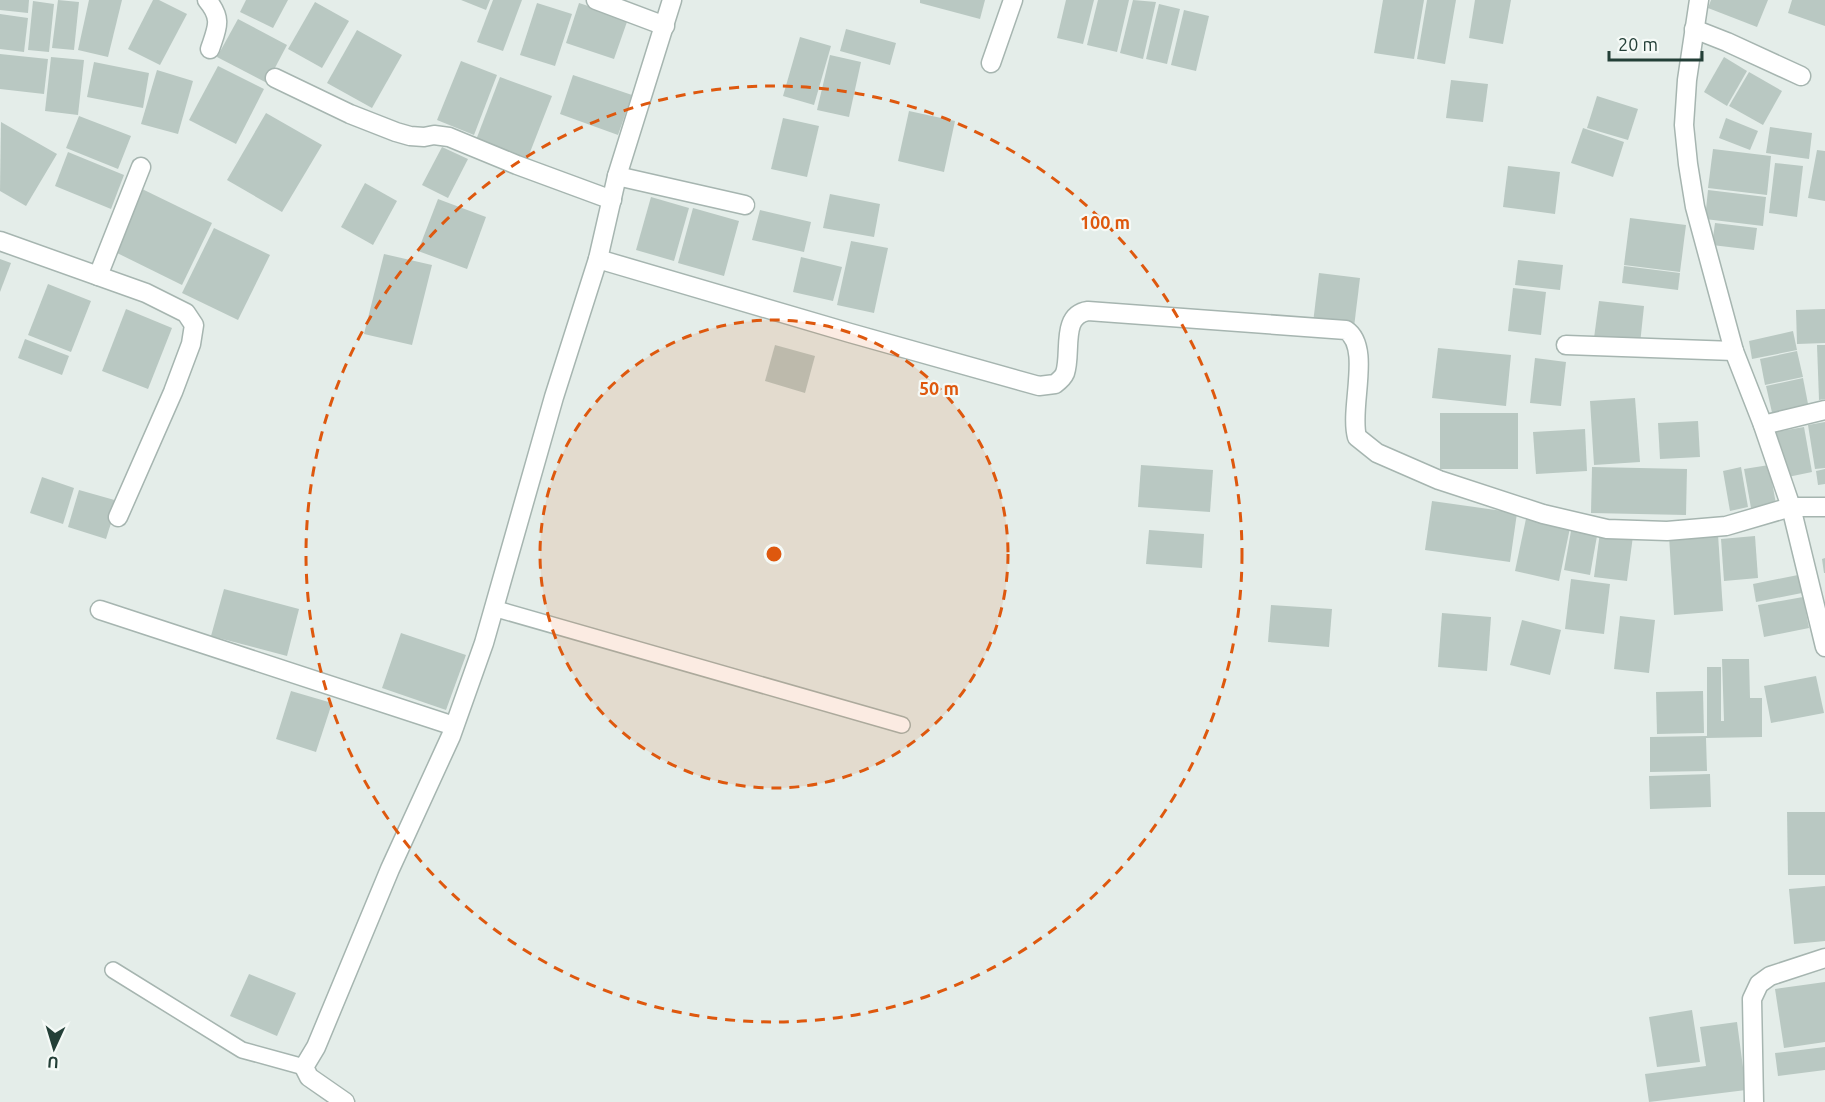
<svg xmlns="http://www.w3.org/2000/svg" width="1825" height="1102" font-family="Ubuntu,sans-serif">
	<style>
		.building { fill: #b9c8c2 }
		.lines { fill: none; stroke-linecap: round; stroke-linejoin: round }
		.service-casing { stroke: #a6b5b0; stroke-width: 18 }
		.minor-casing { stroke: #a6b5b0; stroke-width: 21 }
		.service { stroke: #fff; stroke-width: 15 }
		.minor { stroke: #fff; stroke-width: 18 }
		.ring { fill: none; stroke: #de580e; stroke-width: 3; stroke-dasharray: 10 8 }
		.centre { fill: #de580e; stroke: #f5faf7; stroke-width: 3 }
		.ring-label { font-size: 18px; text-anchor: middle; font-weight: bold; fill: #de580e; stroke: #f5faf7; stroke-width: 4.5; stroke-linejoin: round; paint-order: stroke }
	</style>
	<rect width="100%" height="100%" fill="#e4ede9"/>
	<!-- building -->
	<g class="building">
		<polygon points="0,0 29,0 28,13 0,10"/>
		<polygon points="58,0 79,2 74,50 52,48"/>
		<polygon points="89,0 122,0 108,57 78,50"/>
		<polygon points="153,0 159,0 187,14 160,65 128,49"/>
		<polygon points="246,0 288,0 273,28 240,12"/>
		<polygon points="461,0 490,0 486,10"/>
		<polygon points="493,0 522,0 503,51 477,42"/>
		<polygon points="920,0 985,0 980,19 920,3"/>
		<polygon points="1066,0 1094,0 1083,44 1057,38"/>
		<polygon points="1098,0 1129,0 1117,52 1087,45"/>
		<polygon points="1133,0 1156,2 1143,59 1120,53"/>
		<polygon points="1383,0 1424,0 1414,59 1374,53"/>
		<polygon points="1427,0 1456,0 1445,64 1417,59"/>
		<polygon points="1475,0 1511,0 1503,44 1469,38"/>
		<polygon points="1711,0 1768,0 1757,27 1708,8"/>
		<polygon points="1792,0 1825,0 1825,26 1788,13"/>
		<polygon points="33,1 54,4 49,52 28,50"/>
		<polygon points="315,2 349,21 322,68 288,49"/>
		<polygon points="537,3 572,14 555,66 520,55"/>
		<polygon points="579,3 628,19 614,59 566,43"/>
		<polygon points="1159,4 1180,9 1167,64 1146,59"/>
		<polygon points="1184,10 1209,16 1196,71 1171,65"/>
		<polygon points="0,14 28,18 24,52 0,49"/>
		<polygon points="238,19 287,45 267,83 217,57"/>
		<polygon points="846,29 896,43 890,65 840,51"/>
		<polygon points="357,30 402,55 372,108 327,83"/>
		<polygon points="800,37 831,46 814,105 783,96"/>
		<polygon points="0,54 48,59 44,94 0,89"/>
		<polygon points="830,55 861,62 849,117 817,110"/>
		<polygon points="51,57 84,60 78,115 45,111"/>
		<polygon points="1724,57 1747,71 1727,106 1704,92"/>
		<polygon points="461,61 497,75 474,135 437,120"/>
		<polygon points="94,62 149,73 143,108 87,97"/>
		<polygon points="218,66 264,89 236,144 189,120"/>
		<polygon points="157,70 193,81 178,134 141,124"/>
		<polygon points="1749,72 1782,91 1763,125 1729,106"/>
		<polygon points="573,75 632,95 618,135 560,114"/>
		<polygon points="500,77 552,96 527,160 476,140"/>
		<polygon points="1451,80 1488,84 1483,122 1446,118"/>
		<polygon points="1597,96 1638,109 1628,140 1587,128"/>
		<polygon points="909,111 955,121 944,172 898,161"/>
		<polygon points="266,113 322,145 282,212 227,180"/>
		<polygon points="79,116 131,136 118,169 66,148"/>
		<polygon points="783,118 819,126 807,177 771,169"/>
		<polygon points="1726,118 1758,131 1750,150 1719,138"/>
		<polygon points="1,122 57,154 26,206 0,191"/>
		<polygon points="1770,127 1812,133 1809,159 1766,153"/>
		<polygon points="1583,128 1624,142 1613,177 1571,163"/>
		<polygon points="442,147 468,159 448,198 422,185"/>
		<polygon points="1713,149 1771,156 1767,195 1708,188"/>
		<polygon points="1817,150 1825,151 1825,201 1808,198"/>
		<polygon points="68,152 124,175 111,209 55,186"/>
		<polygon points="1775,163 1803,166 1797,217 1769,213"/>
		<polygon points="1508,166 1560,172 1555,214 1503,207"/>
		<polygon points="365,183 397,201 373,245 341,227"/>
		<polygon points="140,188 212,223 182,285 109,249"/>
		<polygon points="1708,190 1766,197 1763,226 1705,219"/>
		<polygon points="830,194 880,204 874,237 823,228"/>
		<polygon points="651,197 689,208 674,261 636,250"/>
		<polygon points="438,199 486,217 467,269 418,251"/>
		<polygon points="693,208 739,221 724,276 678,263"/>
		<polygon points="760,210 811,222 804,252 752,240"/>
		<polygon points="1630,218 1686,225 1680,272 1624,265"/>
		<polygon points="1715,223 1757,228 1754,250 1712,245"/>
		<polygon points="214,228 270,255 238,320 182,293"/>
		<polygon points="851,241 888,248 874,313 837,305"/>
		<polygon points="384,254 432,265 412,345 364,334"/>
		<polygon points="801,257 842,267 833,301 793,292"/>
		<polygon points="0,259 11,263 0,292"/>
		<polygon points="1518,260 1563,265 1560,290 1515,285"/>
		<polygon points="1624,266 1680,273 1678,290 1622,283"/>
		<polygon points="1319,273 1360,278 1354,327 1313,323"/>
		<polygon points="48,284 91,301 71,352 28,335"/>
		<polygon points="1513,288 1546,292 1541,335 1508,331"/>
		<polygon points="1599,301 1644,306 1640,344 1594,338"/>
		<polygon points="126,309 172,328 148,389 102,371"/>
		<polygon points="1825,309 1825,343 1797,344 1796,310"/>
		<polygon points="1793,331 1797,350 1752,359 1749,341"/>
		<polygon points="25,339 69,356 62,375 18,358"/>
		<polygon points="775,345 815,356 805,393 765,381"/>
		<polygon points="1817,345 1825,345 1825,399 1819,400"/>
		<polygon points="1438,348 1511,355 1506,406 1432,398"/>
		<polygon points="1797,351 1803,377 1765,385 1760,359"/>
		<polygon points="1535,358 1566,362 1561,406 1530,403"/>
		<polygon points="1803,378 1809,409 1773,417 1766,386"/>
		<polygon points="1635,398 1640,462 1594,465 1590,401"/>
		<rect x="1440" y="413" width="78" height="56"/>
		<polygon points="1698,421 1700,457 1660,459 1658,423"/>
		<polygon points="1825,422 1825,468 1815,469 1808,425"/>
		<polygon points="1804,427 1812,472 1783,478 1775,432"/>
		<polygon points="1585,429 1587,471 1536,474 1533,432"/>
		<polygon points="1141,465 1213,470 1210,512 1138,507"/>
		<polygon points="1769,465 1776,504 1751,508 1744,469"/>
		<polygon points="1592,467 1687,469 1686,515 1591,513"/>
		<polygon points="1741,467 1748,507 1730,511 1723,471"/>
		<polygon points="1825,469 1825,484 1818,485 1816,471"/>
		<polygon points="42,477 74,488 63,524 30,513"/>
		<polygon points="79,490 118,501 106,539 68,527"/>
		<polygon points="1432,501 1517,513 1510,562 1425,550"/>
		<polygon points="1527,514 1571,523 1559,581 1515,571"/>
		<polygon points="1149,530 1204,534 1202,568 1146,564"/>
		<polygon points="1571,531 1597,536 1590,575 1564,570"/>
		<polygon points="1600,532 1633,536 1627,581 1594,577"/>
		<polygon points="1718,534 1723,611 1674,615 1669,536"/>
		<polygon points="1755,536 1758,578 1724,581 1721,539"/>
		<polygon points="1825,558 1825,573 1824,573 1822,559"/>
		<polygon points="1798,575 1802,593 1756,602 1753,584"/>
		<polygon points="1571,579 1610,584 1604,634 1565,629"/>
		<polygon points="224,589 299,609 287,656 211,636"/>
		<polygon points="1803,597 1809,628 1764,637 1758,605"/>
		<polygon points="1271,605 1332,609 1329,647 1268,642"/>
		<polygon points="1442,613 1491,617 1487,671 1438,667"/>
		<polygon points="1620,616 1655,620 1649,673 1614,669"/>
		<polygon points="1522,620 1561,630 1550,675 1510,665"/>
		<polygon points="401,633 466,655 446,710 382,688"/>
		<polygon points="1722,659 1749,659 1750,698 1762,698 1762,737 1706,738 1707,771 1650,772 1650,737 1707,736 1707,667 1721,667 1721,721 1724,721"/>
		<polygon points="1816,676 1824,713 1771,723 1764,686"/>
		<polygon points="291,691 332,703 316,752 276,739"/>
		<polygon points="1703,691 1704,733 1657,734 1656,692"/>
		<polygon points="1710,774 1711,807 1650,809 1649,776"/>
		<polygon points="1787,812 1825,812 1825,875 1788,875"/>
		<polygon points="1825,886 1825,941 1794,944 1789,889"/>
		<polygon points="249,974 296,993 277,1036 230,1016"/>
		<polygon points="1825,982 1825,1042 1784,1048 1775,989"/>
		<polygon points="1692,1010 1700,1062 1657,1067 1649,1017"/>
		<polygon points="1737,1022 1746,1090 1649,1102 1645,1074 1706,1066 1700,1027"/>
		<polygon points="1825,1047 1825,1070 1778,1076 1775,1053"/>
	</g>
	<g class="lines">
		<defs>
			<g id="service">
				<polyline points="493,608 902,725"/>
				<polyline points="113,970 242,1050 304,1067"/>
			</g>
			<g id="minor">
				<path d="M207 0C223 19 217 28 210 49"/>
				<polyline points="596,0 665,26"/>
				<polyline points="1699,0 1687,80 1684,125 1688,164 1695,207 1734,351 1763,425 1791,507 1825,647"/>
				<polyline points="1694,29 1727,42 1801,76"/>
				<polyline points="991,63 1013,0"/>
				<polyline points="275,78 350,114 396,132 410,136 424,137 434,135 449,137 517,165 612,200"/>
				<polyline points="617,176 745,205"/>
				<polyline points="0,241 146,293 186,313 194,325 191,344 173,392 118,517"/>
				<path d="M598 259 850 333 1039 386 1055 384C1059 381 1063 378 1065 373 1072 353 1060 315 1088 311L1346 330C1372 347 1349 408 1357 437L1377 453 1439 480 1543 514 1607 529 1667 531 1726 526 1791 507H1825"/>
				<polyline points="98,276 141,167"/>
				<polyline points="1566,345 1734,351"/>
				<polyline points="1763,425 1825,410"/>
				<polyline points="100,610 454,726"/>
				<polyline points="345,1102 309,1077 304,1067 316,1047 390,869 451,736 484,643 554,397 598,259 617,176 672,0"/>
				<polyline points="1754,1102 1752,999 1759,984 1770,976 1825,958"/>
			</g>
		</defs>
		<!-- service casing -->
		<use href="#service" class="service-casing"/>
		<!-- minor casing -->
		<use href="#minor" class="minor-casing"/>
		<!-- service -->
		<use href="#service" class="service"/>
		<!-- minor -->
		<use href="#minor" class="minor"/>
	</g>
	<!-- distance rings -->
	<circle cx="774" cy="554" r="234" fill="#de580e" fill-opacity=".12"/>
	<g class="ring">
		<circle cx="774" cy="554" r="234"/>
		<circle cx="774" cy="554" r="468"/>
	</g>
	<circle cx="774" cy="554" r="9" class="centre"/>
	<g class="ring-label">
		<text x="1105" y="229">100 m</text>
		<text x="939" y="395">50 m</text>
	</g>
	<!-- north arrow -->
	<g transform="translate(54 1048) rotate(184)" stroke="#f5faf7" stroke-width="4.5" paint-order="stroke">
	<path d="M0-4.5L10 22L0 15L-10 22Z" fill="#233f37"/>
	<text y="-9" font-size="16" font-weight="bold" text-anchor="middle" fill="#233f37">U</text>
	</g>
	<!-- scale -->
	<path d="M1609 51v9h93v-9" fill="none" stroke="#233f37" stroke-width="3"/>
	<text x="1618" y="51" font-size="18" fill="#233f37" stroke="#f5faf7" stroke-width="4.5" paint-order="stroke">20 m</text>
</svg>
